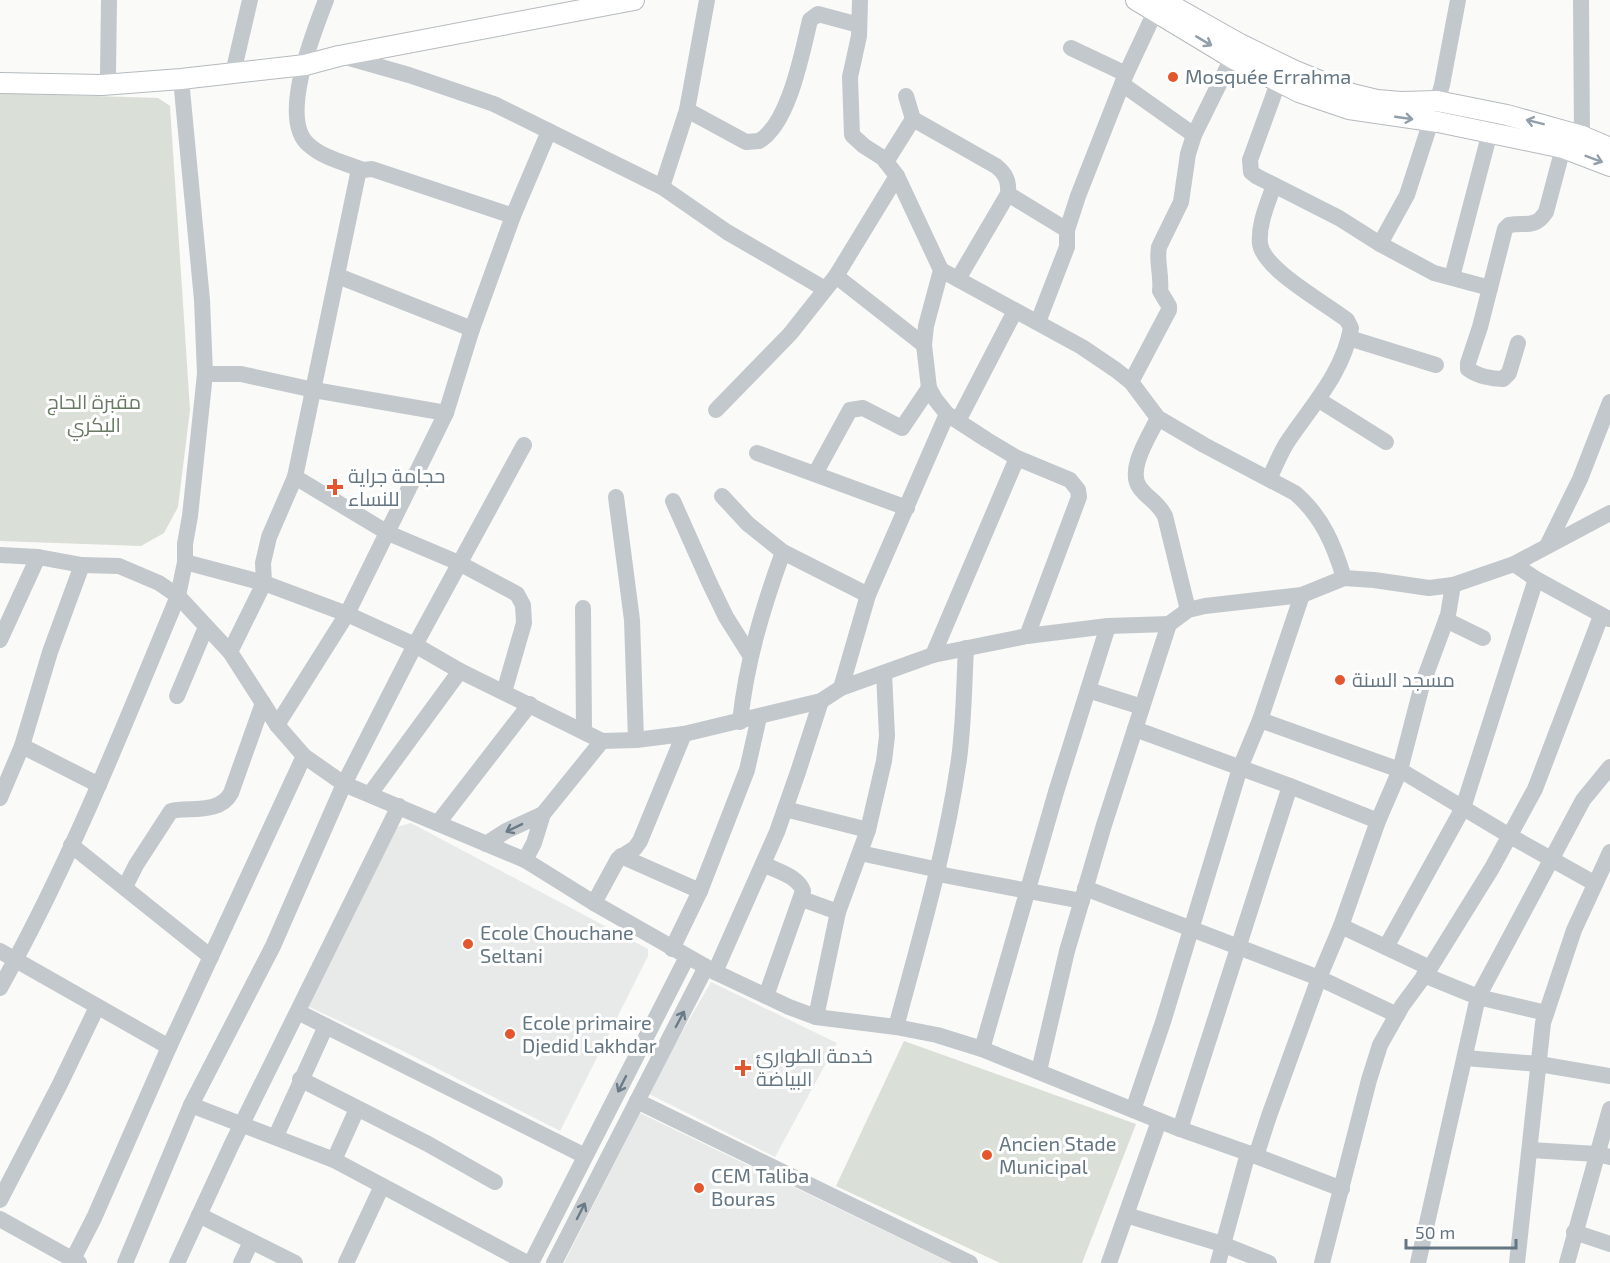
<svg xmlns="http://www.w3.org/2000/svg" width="1610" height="1263" font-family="'Exo 2',Cairo,sans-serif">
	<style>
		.built { fill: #e8e9e9 }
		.green { fill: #dadfd7 }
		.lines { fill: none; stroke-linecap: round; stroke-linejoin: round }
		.major-casing { stroke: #b5babe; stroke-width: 22 }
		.minor { stroke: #c3c8cc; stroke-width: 16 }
		.major { stroke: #fff; stroke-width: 20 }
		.oneway { stroke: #939fa8 }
		.oneway2 { stroke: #6a7a87 }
		.poi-dot { fill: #e4572e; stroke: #fff; stroke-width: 2 }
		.labels { text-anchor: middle; stroke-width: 6; stroke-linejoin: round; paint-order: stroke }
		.poi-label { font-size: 20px; fill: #657683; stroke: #fff; text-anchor: start }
		.park-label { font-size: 20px; fill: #687a64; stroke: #fff }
	</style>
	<rect width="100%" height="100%" fill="#fafaf8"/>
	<!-- built -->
	<g class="built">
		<polygon points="411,823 648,949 648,956 560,1131 403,1051 303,1004 393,828"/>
		<polygon points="711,982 837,1043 775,1157 647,1093"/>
		<polygon points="640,1113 951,1263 564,1263"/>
	</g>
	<!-- green -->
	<g class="green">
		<polygon points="0,93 158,98 170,106 190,410 178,507 164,533 141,546 0,541"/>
		<polygon points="904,1041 1136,1124 1082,1263 1000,1263 836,1186"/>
	</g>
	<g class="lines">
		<defs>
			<g id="major">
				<polyline points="1136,0 1232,58 1299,92 1349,109 1438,122 1563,148 1610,166"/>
				<polyline points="1162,0 1240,44 1293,70 1352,94 1377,100 1401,102 1437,101 1507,115 1582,136 1610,148"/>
				<polyline points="0,83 102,85 181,79 305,65 339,56 634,0"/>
			</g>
		</defs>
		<!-- major casing -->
		<use href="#major" class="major-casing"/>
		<!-- minor -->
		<g class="minor">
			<path d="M326 0C314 31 278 120 309 145 323 158 346 163 363 170"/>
			<polyline points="860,0 859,36 850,77 852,135 864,146 883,158 897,176 941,270 926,326 924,345 929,388 935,399 947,414 987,440 1017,458 1070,480 1078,490 1079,497 1027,636"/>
			<polyline points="1581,0 1582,136"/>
			<polyline points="1071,48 1126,74"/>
			<polyline points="342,56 409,75 494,104 662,187 727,232 825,289"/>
			<polyline points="108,73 109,0"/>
			<polyline points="233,73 250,0"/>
			<polyline points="1278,83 1250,160 1251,172 1256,176 1339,218 1380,244 1434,273 1490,288"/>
			<polyline points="1122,84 1194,135"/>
			<polyline points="906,96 913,119"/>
			<path d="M687 110 746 142 759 141C789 124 802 53 810 20L818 14 859 25"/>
			<path d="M886 162 913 119 996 166C1006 174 1009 181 1008 194L1067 230"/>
			<polyline points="662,187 687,110 707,0"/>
			<polyline points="1380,244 1407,195 1431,121 1442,85 1458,0"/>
			<path d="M941 270 1082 347 1116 370 1131 382 1158 418 1204 445 1295 493C1322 516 1334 545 1344 578"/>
			<polyline points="338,276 472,329"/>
			<polyline points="836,276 924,345"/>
			<polyline points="1452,277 1490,132"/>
			<polyline points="958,279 1008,194"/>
			<polyline points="1038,322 1067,247 1067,230 1078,196 1126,74 1155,12"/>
			<polyline points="1349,338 1436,365"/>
			<path d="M1518 343 1509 373 1503 379C1492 379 1477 376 1468 369V363L1480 327 1505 229 1509 225C1526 222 1535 229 1546 212L1563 148"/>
			<polyline points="205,374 241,374 314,390 446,413"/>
			<path d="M1131 382 1169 310V306L1160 291C1162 275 1156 262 1159 247L1181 202 1188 154 1194 135 1232 58"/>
			<polyline points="1319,400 1386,442"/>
			<polyline points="716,410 790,334 836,276 897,176"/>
			<path d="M1158 418C1150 435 1126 470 1140 488 1149 500 1157 501 1165 516L1188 610"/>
			<polyline points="958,421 1015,311"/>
			<polyline points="757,453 907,508"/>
			<polyline points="815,474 850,410 863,408 902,428 929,388"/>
			<polyline points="295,477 388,533 459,563 517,594 523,605 524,623 504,692"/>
			<path d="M1269 479C1275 467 1280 453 1288 441 1312 405 1343 373 1351 328L1347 320C1327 304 1264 270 1260 244 1258 224 1268 203 1274 185"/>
			<polyline points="722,496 748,524 783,552 868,595"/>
			<polyline points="616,497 632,620 636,740"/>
			<polyline points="673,501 710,584 726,617 750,655"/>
			<polyline points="1548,544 1580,479 1610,402"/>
			<polyline points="0,555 38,557 82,565 119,566 159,583 178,596 230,652 277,725 304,756 344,784 525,860 594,903 715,972 789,1007 816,1017 896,1027 937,1035 982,1049 1180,1129 1248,1153 1218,1263"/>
			<polyline points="185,562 264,583 347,614 415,645 460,671 602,741 636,740 684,734 821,701 841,688 933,655 1027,636 1108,626 1169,624"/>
			<polyline points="1514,564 1536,579 1609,619"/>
			<polyline points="583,608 584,731"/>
			<polyline points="1446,620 1483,638"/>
			<polyline points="0,640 38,557"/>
			<polyline points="230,652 264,583 263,563 269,537 295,477 358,174 363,170 372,169 513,216"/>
			<polyline points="933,655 1017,458"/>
			<polyline points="841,688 868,595 947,414"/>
			<polyline points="1088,690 1142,707"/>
			<polyline points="177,696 206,627"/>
			<polyline points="1260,720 1400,770 1510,836 1594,883"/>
			<path d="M740 722C746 663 763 607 783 552"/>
			<polyline points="277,725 347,614 446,413 472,329 513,216 549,131"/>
			<polyline points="1135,729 1290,786 1378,821"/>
			<polyline points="22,746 99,785"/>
			<polyline points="370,794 460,671"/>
			<polyline points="0,798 22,746 50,652 82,565"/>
			<polyline points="785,809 868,830"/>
			<polyline points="438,823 530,704"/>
			<polyline points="486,844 506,831 543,814"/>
			<polyline points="71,845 211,957"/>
			<polyline points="860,853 939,870"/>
			<polyline points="621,856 700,891"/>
			<polyline points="525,860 534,843 543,814 602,741"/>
			<path d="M763 864C777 871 798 876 803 891L766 996"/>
			<polyline points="938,874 1082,901"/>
			<path d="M125 887 136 865 171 811C190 807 220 814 231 793L263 703"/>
			<polyline points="1085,888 1319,978 1397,1015"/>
			<polyline points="802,899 838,912"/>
			<polyline points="594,903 618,859 635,848 640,841 684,734"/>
			<polyline points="1341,926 1430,968"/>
			<polyline points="1386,947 1463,808 1536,579"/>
			<polyline points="672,949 700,891 747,770 759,717"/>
			<polyline points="0,951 169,1047"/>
			<polyline points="715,972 777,832 798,772 821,701"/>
			<polyline points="1424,975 1478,997 1546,1013"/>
			<path d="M0 988C70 863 123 728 178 596L185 562V544L190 516 205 374 202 300 181 79"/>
			<polyline points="298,1012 585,1156"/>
			<polyline points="816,1017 838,912 868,830 884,761 887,736 884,673"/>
			<path d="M896 1027C920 938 946 850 959 759 964 722 964 685 966 648"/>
			<polyline points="982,1049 1056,792 1108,626"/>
			<polyline points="1465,1058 1539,1064 1610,1076"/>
			<polyline points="1039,1071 1067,951 1104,825 1169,624 1188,610 1205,606 1302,595 1344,578 1374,580 1429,588 1453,585 1514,564 1610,513"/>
			<polyline points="300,1079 428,1144 495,1182"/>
			<polyline points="637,1101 970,1263"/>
			<polyline points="191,1105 334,1160 527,1263"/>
			<polyline points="1133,1110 1163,1022 1240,768 1260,720 1302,595"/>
			<polyline points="1180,1129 1290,786"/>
			<polyline points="276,1136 326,1026"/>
			<polyline points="1530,1150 1597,1154 1610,1157"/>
			<polyline points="1248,1153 1342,1189"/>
			<polyline points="1256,1156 1269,1116 1319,978 1341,926 1378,821 1400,770 1422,685 1448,615 1453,585"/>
			<polyline points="334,1160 357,1109"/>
			<polyline points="0,1200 60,1084 97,1007"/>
			<polyline points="199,1215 295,1263"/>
			<polyline points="1126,1215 1222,1244 1269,1263"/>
			<polyline points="0,1219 79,1263"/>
			<polyline points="1574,1232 1610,1244"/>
			<polyline points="71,1263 94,1218 169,1047 304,756"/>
			<polyline points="125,1263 191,1105 273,946 344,784 415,645 524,445"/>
			<polyline points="177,1263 231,1146 399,806"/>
			<polyline points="241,1263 251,1242"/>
			<polyline points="346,1263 382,1186"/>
			<polyline points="531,1263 687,957"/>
			<polyline points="554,1263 706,967"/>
			<polyline points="1109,1263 1159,1121"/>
			<polyline points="1322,1263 1369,1080 1380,1045 1402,1006 1430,968 1492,868 1535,789 1601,616"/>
			<polyline points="1418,1263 1478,997 1583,800 1610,767"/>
			<polyline points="1517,1263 1543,1023 1574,930 1610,852"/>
			<polyline points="1567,1263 1610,1109"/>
		</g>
		<!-- major -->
		<use href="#major" class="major"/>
	</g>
	<!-- one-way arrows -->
	<defs><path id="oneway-shaft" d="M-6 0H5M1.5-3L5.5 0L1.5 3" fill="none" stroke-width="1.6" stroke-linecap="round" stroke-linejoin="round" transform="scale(1.5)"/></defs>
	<g class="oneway">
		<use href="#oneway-shaft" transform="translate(1204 41) rotate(31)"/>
		<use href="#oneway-shaft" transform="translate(1404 118) rotate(8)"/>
		<use href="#oneway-shaft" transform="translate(1535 122) rotate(-166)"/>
		<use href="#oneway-shaft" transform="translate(1594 159) rotate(21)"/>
	</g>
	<g class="oneway2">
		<use href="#oneway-shaft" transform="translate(514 828) rotate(154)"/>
		<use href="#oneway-shaft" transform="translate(680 1019) rotate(-62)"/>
		<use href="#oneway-shaft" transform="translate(622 1084) rotate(117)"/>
		<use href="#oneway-shaft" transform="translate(581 1211) rotate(-63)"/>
	</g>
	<!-- markers -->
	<g class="poi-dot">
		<circle cx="1173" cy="77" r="6"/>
		<path d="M332 478h6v6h6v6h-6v6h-6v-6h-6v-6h6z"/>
		<circle cx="1340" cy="680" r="6"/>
		<circle cx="468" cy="944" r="6"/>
		<circle cx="510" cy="1034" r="6"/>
		<path d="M740 1059h6v6h6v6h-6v6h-6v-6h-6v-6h6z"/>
		<circle cx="987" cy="1155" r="6"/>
		<circle cx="699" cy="1188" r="6"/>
	</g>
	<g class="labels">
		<!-- poi labels -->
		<g class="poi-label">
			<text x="1185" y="84">Mosquée Errahma</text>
			<text x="348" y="483">حجامة جراية<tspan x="348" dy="23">للنساء</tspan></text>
			<text x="1352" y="687">مسجد السنة</text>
			<text x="480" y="940">Ecole Chouchane<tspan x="480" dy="23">Seltani</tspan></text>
			<text x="522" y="1030">Ecole primaire<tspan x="522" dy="23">Djedid Lakhdar</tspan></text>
			<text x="756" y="1063">خدمة الطوارئ<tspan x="756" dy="23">البياضة</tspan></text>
			<text x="999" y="1151">Ancien Stade<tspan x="999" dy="23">Municipal</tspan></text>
			<text x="711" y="1183">CEM Taliba<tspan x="711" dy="23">Bouras</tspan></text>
		</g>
		<!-- park labels -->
		<g class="park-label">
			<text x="94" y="409">مقبرة الحاج<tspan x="94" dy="23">البكري</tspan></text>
		</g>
	</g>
	<!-- scale -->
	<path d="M1406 1239v9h110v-9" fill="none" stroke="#657683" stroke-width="3"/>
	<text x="1415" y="1239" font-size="18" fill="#657683" stroke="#ffffff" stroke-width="4.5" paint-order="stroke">50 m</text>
</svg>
